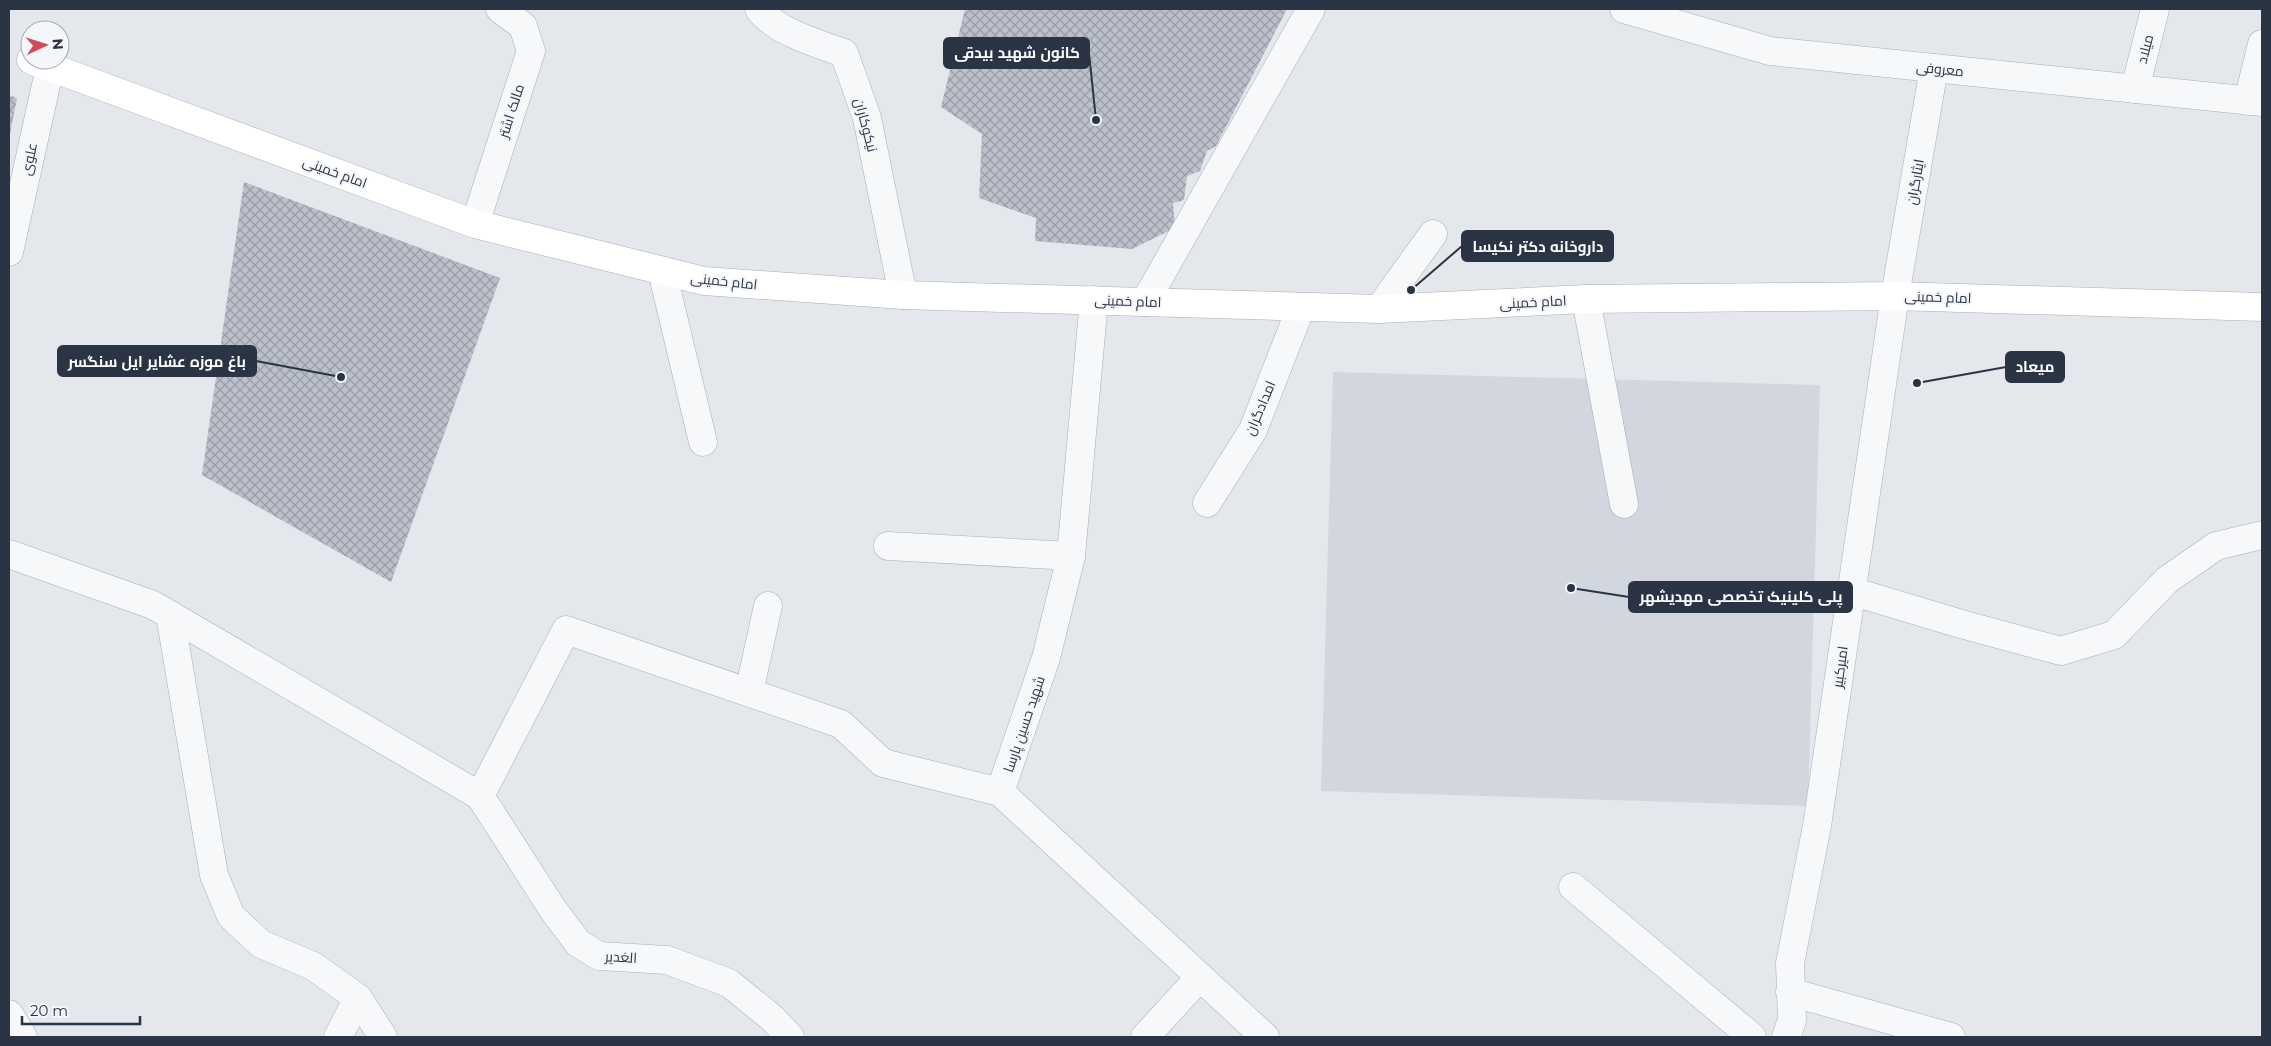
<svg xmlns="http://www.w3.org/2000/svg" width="2271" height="1046" font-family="Montserrat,Cairo,sans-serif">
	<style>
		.built { fill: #d2d6de }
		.building { fill: url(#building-cross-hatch) }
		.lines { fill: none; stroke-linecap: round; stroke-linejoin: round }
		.street-casing { stroke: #a9aeb7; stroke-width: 29 }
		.secondary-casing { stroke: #a9aeb7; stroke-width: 29 }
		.street { stroke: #f7f8fa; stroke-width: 28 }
		.secondary { stroke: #fff; stroke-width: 28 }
		.labels { text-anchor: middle; stroke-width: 4; stroke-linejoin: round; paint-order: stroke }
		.street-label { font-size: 14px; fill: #2b3445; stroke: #f4f6f9 }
		.leader { fill: none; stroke: #2b3445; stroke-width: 2 }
		.callout-dot { fill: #2b3445; stroke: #f4f6f9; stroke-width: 2 }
		.callout { fill: #2b3445; stroke: #2b3445; stroke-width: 2 }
		.callout-label { font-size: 15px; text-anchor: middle; font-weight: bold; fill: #fff }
	</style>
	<defs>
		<pattern id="building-cross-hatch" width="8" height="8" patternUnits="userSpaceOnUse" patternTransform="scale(1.25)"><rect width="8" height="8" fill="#bbc0ca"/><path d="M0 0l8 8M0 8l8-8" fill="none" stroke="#989da6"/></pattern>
	</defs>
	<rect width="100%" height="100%" fill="#e4e7ec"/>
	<!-- built -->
	<polygon class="built" points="1333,372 1820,385 1808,806 1321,791"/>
	<!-- building -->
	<g class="building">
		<polygon points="965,9 1287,9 1216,146 1207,151 1200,171 1187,176 1184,200 1173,203 1175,228 1132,249 1035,241 1036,218 979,198 982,134 941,107"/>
		<polygon points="9,95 17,98 10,134 9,134"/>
		<polygon points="244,182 500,278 391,582 202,475"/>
	</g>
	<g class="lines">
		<defs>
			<g id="street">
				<path d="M759 9C773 30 820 45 844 53L867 118 903 295"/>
				<polyline points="1624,9 1770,51 2262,102"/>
				<polyline points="2135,89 2155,9"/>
				<polyline points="2248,101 2262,44"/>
				<polyline points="475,224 531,51 523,26 500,9"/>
				<polyline points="9,252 50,67"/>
				<polyline points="662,271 703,442"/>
				<polyline points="1586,299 1624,504"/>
				<polyline points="1094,300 1071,556 1046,658 1000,792 1265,1037"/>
				<polyline points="1145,302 1311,9"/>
				<polyline points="1379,309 1433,234"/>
				<polyline points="1207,503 1253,430 1301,307"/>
				<polyline points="888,546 1071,556"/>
				<polyline points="9,554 153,605 480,796 554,911 578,943 599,956 667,960 729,983 772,1018 790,1037"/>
				<polyline points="1851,591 1961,624 2061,651 2114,635 2167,580 2216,546 2262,535"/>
				<polyline points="170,615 214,875 231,916 261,944 313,966 358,998 383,1037"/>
				<polyline points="749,692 768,606"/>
				<polyline points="480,796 566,630 841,724 883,763 1000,792"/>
				<polyline points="1573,887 1752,1037"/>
				<polyline points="1790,992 1951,1037"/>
				<polyline points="9,1014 23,1037"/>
				<polyline points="338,1037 358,998"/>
				<polyline points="1145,1037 1200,977"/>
				<polyline points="1786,1037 1792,1020 1790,963 1817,826 1895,296 1934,68"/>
			</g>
			<polyline id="secondary" points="31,60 475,224 704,281 903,295 1379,309 1586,299 1895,296 2262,307"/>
		</defs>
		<!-- street casing -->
		<use href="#street" class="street-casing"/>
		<!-- secondary casing -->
		<use href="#secondary" class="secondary-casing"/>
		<!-- street -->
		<use href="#street" class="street"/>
		<!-- secondary -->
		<use href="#secondary" class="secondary"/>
	</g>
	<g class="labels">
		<!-- street labels -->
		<g class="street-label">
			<text transform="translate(2145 49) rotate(-76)" y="5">میلاد</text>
			<text transform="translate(1940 69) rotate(6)" y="5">معروفی</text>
			<text transform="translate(511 111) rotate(-72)" y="5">مالک اشتر</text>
			<text transform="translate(866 125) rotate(75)" y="5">نیکوکاران</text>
			<text transform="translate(29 159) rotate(-78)" y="5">علوی</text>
			<text transform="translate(335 172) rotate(20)" y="5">امام خمینی</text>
			<text transform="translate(1915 182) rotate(-80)" y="5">ایثارگران</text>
			<text transform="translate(724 281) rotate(6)" y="5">امام خمینی</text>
			<text transform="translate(1938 297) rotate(2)" y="5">امام خمینی</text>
			<text transform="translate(1128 301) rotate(2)" y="5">امام خمینی</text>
			<text transform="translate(1533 302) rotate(-3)" y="5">امام خمینی</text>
			<text transform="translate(1260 408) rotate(-67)" y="5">امدادگران</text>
			<text transform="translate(1840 667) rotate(-82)" y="5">امیرکبیر</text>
			<text transform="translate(1024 724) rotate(-71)" y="5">شهید حسین پارسا</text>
			<text transform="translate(621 957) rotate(3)" y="5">الغدیر</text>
		</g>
	</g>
	<!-- callouts -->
	<path class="leader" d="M1096 120L1089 53M1411 290L1462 246M341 377L256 361M1917 383L2006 367M1571 588L1629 597"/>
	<g class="callout-dot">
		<circle cx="1096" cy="120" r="5"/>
		<circle cx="1411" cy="290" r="5"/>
		<circle cx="341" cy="377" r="5"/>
		<circle cx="1917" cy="383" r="5"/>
		<circle cx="1571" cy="588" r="5"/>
	</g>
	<g class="callout">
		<rect x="944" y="38" width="145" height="30" rx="5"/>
		<rect x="1462" y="231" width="151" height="30" rx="5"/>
		<rect x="58" y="346" width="198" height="30" rx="5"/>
		<rect x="2006" y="352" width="58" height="30" rx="5"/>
		<rect x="1629" y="582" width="223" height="30" rx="5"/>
	</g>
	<g class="callout-label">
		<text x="1017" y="58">کانون شهید بیدقی</text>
		<text x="1538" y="252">داروخانه دکتر نکیسا</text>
		<text x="157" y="367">باغ موزه عشایر ایل سنگسر</text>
		<text x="2035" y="372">میعاد</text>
		<text x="1741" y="602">پلی کلینیک تخصصی مهدیشهر</text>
	</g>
	<!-- border -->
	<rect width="2271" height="1046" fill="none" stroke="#2b3445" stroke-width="20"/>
	<!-- north arrow -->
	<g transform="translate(45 45) rotate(86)"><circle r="24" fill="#f4f6f9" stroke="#a4a8b1"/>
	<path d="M0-4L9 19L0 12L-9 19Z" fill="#d1495b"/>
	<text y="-8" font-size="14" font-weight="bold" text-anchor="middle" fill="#2b3445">N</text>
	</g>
	<!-- scale -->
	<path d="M22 1016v8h118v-8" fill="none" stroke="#2b3445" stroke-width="2.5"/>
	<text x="30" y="1016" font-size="15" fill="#2b3445" stroke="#f4f6f9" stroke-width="4" paint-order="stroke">20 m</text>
</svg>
